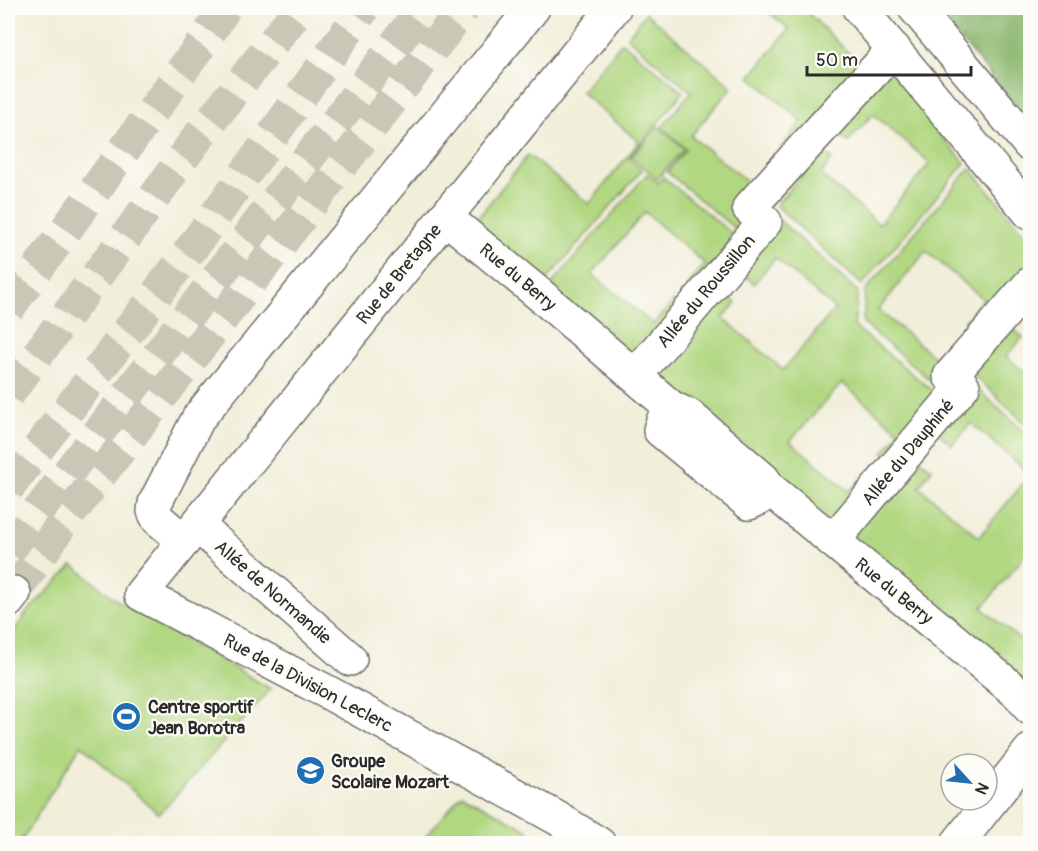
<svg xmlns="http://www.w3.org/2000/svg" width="1038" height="851" font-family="Pangolin,sans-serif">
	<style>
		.green { fill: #b1d781; stroke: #6e8156; stroke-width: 1.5 }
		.forest { fill: #8cb86f; stroke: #5c724d; stroke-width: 1.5 }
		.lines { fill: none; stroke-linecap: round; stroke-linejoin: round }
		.highway-tunnel { stroke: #c9c7b6; stroke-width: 33; stroke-dasharray: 33 16; stroke-linecap: butt }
		.minor-casing { stroke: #706f68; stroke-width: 36 }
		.highway-casing { stroke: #706f68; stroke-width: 36 }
		.minor { stroke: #fff; stroke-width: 33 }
		.highway { stroke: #fff; stroke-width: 33 }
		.labels { text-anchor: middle; stroke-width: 4.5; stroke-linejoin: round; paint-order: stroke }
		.street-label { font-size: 18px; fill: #2b2b2b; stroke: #fdfcf7 }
		.poi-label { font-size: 18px; font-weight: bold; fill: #2b2b2b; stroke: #fdfcf7; text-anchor: start }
	</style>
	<rect width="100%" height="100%" fill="#fdfcf7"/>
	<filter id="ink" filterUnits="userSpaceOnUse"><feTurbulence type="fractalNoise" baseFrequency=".0167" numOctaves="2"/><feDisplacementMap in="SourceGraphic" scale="12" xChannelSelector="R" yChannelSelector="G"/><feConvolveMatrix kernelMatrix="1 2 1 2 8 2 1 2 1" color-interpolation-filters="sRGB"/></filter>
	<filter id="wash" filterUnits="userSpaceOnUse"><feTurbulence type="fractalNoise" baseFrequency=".008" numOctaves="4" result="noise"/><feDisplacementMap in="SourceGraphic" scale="24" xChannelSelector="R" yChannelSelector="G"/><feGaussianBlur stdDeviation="1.35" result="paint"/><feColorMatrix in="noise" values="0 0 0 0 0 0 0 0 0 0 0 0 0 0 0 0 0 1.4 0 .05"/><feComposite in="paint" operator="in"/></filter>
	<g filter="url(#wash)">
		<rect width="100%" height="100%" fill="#f1eed9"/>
		<!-- green -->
		<g class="green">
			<polygon points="763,8 803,8 866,70 791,153 782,146 802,121 750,77 789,29"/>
			<polygon points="646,13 732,87 691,136 750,184 768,163 777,170 746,238 667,172 686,149 662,127 691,92 627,37"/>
			<polygon points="622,42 683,92 629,158 642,170 539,289 467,231 528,155 589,204 639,142 581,92"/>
			<polygon points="894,63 948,126 940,135 965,163 862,285 776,205 822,151 832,159 821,175 879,224 930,163 873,114 848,142 836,133"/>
			<polygon points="658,126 684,149 657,179 632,157"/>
			<polygon points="970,168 1030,240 1030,277 980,336 965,322 983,299 926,251 878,310 935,357 949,341 963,354 950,397 863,323 865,291"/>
			<polygon points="647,174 658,183 663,177 742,242 698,294 688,285 705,264 645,212 592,274 653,324 674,301 684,310 636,369 544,293"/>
			<polygon points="768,210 858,292 854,326 945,401 893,462 883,453 900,432 842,383 790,441 849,491 862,478 873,487 833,533 651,383 726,294 736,303 723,318 783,370 835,309 775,258 754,284 741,272"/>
			<polygon points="1009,326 1023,337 1006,357 1030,376 1030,428 971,372"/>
			<polygon points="975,387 1030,437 1030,474 971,423 952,445 937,432"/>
			<polygon points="917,457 932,469 919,487 979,537 1030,475 1030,549 982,608 1030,648 1030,675 1019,689 843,543"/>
			<polygon points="73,565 118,601 271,689 159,814 81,745 20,843 8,843 8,640 27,612"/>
			<polygon points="462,794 529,831 518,843 420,843"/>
		</g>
		<!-- forest -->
		<polygon class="forest" points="935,8 1030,8 1030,123"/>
	</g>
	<g filter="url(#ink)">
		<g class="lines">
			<!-- highway-tunnel -->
			<g class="highway-tunnel">
				<polyline points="8,309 208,35 225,8"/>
				<polyline points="8,394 127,235 195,141 300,8"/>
				<polyline points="8,488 194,245 364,8"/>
				<polyline points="8,551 423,8"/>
				<polyline points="14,593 62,524 464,8"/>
			</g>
			<defs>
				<g id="minor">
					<polyline points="859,8 1030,213"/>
					<polyline points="915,8 1030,145"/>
					<polyline points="445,217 539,294 672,408 688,415 763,479 770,489 1019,694 1030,708"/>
					<polyline points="635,376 765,222 749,208 894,49"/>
					<polyline points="672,408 663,421 660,430 749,503 758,499 770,489"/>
					<polyline points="197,525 350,659"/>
					<polyline points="184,541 158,519 154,511 155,503 199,417 533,8"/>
					<polyline points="833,541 963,386 950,376 1030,284"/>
					<polyline points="599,844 557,818 329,693 141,594 614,8"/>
					<polyline points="957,844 1030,751"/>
				</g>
				<polyline id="highway" points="8,601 14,593"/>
			</defs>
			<!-- minor casing -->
			<use href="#minor" class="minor-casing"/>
			<!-- highway casing -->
			<use href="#highway" class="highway-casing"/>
			<!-- minor -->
			<use href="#minor" class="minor"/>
			<!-- highway -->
			<use href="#highway" class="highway"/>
		</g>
	</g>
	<!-- icons -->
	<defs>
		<symbol id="stadium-disc" viewBox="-11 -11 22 22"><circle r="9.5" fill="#1f6fb2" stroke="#fdfcf7"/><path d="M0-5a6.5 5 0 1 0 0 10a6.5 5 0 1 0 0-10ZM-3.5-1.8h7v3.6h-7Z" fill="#fff"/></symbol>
		<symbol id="school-disc" viewBox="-11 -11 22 22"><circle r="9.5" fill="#1f6fb2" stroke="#fdfcf7"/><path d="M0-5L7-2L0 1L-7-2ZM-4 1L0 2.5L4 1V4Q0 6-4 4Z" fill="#fff"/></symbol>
	</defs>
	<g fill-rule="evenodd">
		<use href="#stadium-disc" x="110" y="700" width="33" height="33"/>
		<use href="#school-disc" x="294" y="754" width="33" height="33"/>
	</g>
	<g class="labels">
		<!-- street labels -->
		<g class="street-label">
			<text transform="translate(399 274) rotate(-51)" y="6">Rue de Bretagne</text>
			<text transform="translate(518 277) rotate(40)" y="6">Rue du Berry</text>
			<text transform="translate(706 291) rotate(-50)" y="6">Allée du Roussillon</text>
			<text transform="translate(908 452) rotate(-50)" y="6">Allée du Dauphiné</text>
			<text transform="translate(894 591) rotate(39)" y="6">Rue du Berry</text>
			<text transform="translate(273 592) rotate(41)" y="6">Allée de Normandie</text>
			<text transform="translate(308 683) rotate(28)" y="6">Rue de la Division Leclerc</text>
		</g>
		<!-- poi labels -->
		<g class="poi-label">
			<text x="148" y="713">Centre sportif<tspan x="148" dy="21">Jean Borotra</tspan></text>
			<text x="331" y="767">Groupe<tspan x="331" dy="21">Scolaire Mozart</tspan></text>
		</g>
	</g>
	<!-- margin -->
	<rect width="1038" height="851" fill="none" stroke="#fdfcf7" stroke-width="30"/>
	<!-- north arrow -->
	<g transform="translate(969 782) rotate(117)"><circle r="28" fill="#fdfcf7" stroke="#a9a8a5" stroke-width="1.5"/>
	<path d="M0-4.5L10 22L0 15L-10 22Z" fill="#1f6fb2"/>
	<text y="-9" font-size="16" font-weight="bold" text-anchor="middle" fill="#2b2b2b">N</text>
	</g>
	<!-- scale -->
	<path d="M807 66v9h164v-9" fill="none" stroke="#2b2b2b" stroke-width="3"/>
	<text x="816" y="66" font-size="18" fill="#2b2b2b" stroke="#fdfcf7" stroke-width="4.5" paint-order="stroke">50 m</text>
</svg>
